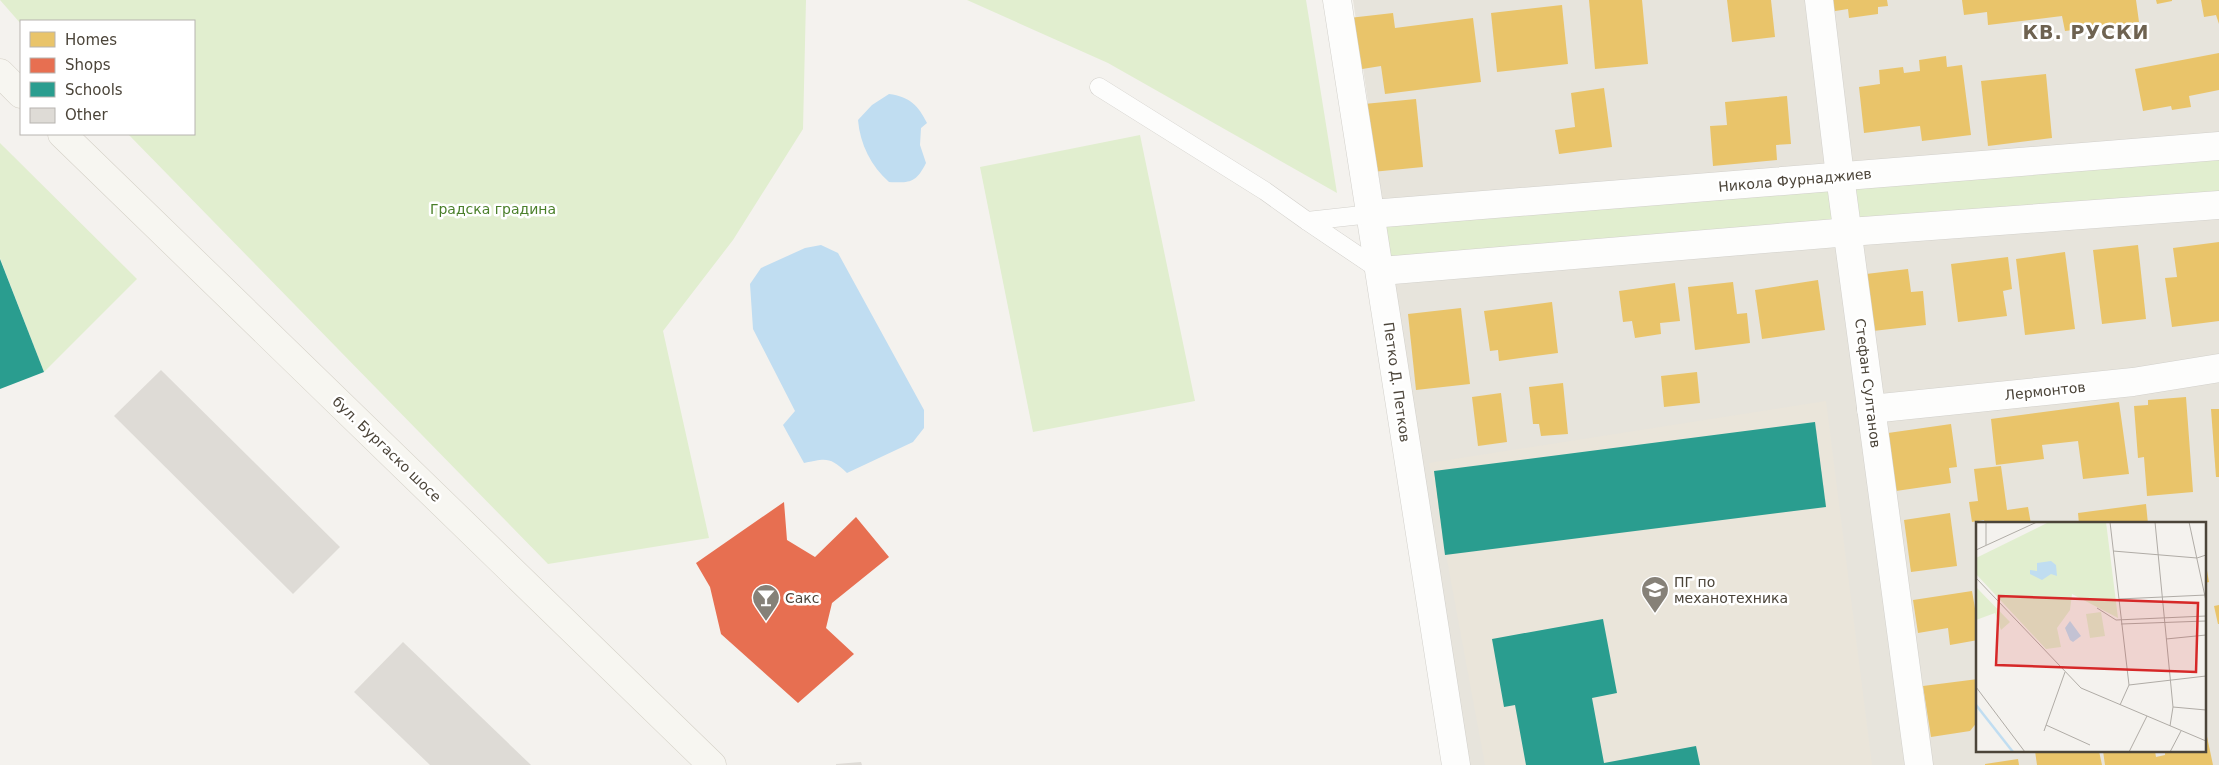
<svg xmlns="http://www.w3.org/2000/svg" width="2219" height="765" font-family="'DejaVu Sans',sans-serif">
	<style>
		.residential { fill: #e7e4dc; fill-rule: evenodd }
		.education { fill: #eae5da }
		.green { fill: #e1eecf }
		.water { fill: #c0ddf1 }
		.homes { fill: #e9c46a }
		.shops { fill: #e76f51 }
		.schools { fill: #2a9d8f }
		.building { fill: #dedbd6 }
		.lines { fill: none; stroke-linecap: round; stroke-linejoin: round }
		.lane-casing { stroke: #d2d0cb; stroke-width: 19 }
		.street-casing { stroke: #d2d0cb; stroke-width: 29 }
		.secondary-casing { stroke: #d3cfc5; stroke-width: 29 }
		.lane { stroke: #fdfdfc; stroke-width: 18 }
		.street { stroke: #fdfdfc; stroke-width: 28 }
		.secondary { stroke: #f7f6f1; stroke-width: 28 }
		.labels { text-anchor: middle; stroke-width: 5; stroke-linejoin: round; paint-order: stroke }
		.street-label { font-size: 14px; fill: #4b4439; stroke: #fff }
		.park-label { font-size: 14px; fill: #4a7f2a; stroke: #fff }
		.poi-label { font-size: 14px; fill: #4b4439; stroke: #fff; text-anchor: start }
		.district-label { font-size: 19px; font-weight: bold; letter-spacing: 1px; fill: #6e6250; stroke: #fff }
		.inset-river { fill: none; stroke: #c0ddf1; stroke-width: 2.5 }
		.inset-road { fill: none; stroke: #b0aca6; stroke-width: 1 }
		.view { fill: #d62828; fill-opacity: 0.15; stroke: #d62828; stroke-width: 2.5 }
		.inset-edge { fill: none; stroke: #4b4439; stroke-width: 2.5 }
	</style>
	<rect width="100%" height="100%" fill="#f4f2ee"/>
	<!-- residential -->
	<path class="residential" d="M1353 0H2219V765H1465ZM1978 524H2205V751H1978Z"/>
	<!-- education -->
	<polygon class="education" points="1826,401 1872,765 1485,765 1429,463"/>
	<!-- green -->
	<g class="green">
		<polygon points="0,0 806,0 803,129 733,240 663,331 709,538 548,564 128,134 194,134 194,21 21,21 21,24"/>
		<polygon points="967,0 1306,0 1337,193 1108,63"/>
		<polygon points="1140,135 1195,401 1033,432 980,167"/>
		<polygon points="0,143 137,279 44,372 0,258"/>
		<polygon points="2219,146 2219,205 1381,271 1371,214"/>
	</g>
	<!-- water -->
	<g class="water">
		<path d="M889 94C910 97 918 105 927 123L921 128 920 145 926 163C916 183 910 183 889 182 871 166 860 144 858 120L872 105Z"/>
		<path d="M821 245 838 253 924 410V428L913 442 847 473C830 457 827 458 804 463L783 425 795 411 753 329 750 284 761 268 805 248Z"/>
	</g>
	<!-- homes -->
	<g class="homes">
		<polygon points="1589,0 1642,0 1648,64 1595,69"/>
		<polygon points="1727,0 1771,0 1775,37 1732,42"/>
		<polygon points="1828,0 1887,0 1888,6 1878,7 1878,14 1849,18 1848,9 1829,12"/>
		<polygon points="1962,0 2136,0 2139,22 2065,31 2062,16 1988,25 1987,12 1964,15"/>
		<polygon points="2156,0 2172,0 2172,1 2157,4"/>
		<polygon points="2201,0 2219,0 2219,24 2216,15 2204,17"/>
		<polygon points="1562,5 1568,64 1497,72 1491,13"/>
		<polygon points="1393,13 1395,28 1473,18 1481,82 1385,94 1381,66 1356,70 1349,18"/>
		<polygon points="2219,53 2219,90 2189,96 2191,107 2172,110 2171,106 2143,111 2135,69"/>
		<polygon points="1946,56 1947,67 1962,65 1971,135 1922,141 1920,126 1864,133 1859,87 1880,84 1879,70 1903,67 1904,73 1920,71 1919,60"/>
		<polygon points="2046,74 2052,138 1988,146 1981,81"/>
		<polygon points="1604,88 1612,147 1559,154 1555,130 1575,127 1571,93"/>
		<polygon points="1787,96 1791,144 1776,145 1777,160 1713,166 1710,126 1727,125 1725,102"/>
		<polygon points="1416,99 1423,167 1372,172 1364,104"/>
		<polygon points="2219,242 2219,321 2172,327 2165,278 2177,277 2173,248"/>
		<polygon points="2138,245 2146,319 2102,324 2093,250"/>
		<polygon points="2065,252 2075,329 2025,335 2016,259"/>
		<polygon points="2008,257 2012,289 2003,291 2007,316 1958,322 1951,264"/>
		<polygon points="1908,269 1911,292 1923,291 1926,325 1873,331 1866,274"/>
		<polygon points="1818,280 1825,330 1762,339 1755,290"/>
		<polygon points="1733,282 1737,314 1747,313 1750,343 1695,350 1688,287"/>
		<polygon points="1675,283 1680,321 1660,323 1661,334 1635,338 1632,321 1623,322 1619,291"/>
		<polygon points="1552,302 1558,353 1499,361 1498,350 1490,351 1484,311"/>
		<polygon points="1461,308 1470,384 1416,390 1408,314"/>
		<polygon points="1697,372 1700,403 1664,407 1661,376"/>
		<polygon points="1563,383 1568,434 1541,436 1539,424 1533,424 1529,387"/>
		<polygon points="1501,393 1507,442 1478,446 1472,397"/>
		<polygon points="2186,397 2193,492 2147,496 2144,457 2138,458 2134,406 2148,405 2148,400"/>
		<polygon points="2119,402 2129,474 2083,479 2078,441 2042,445 2044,459 1996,465 1991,419"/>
		<polygon points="2211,409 2219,409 2219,477 2216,477"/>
		<polygon points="1951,424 1957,467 1949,468 1951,483 1896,491 1888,433"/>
		<polygon points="2001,466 2007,510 2028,507 2031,524 1985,524 1984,520 1972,522 1969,502 1978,501 1974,469"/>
		<polygon points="2146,504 2148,524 2079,524 2078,513"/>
		<polygon points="1950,513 1957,566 1911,572 1904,520"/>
		<polygon points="2206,565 2209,582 2205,583 2205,566"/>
		<polygon points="1972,591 1978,626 1978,640 1950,645 1948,628 1918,633 1913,600"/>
		<polygon points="2219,605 2219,624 2218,624 2214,606"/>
		<polygon points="1978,679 1978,721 1970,731 1931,737 1923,686"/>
		<polygon points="2205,727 2213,765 2105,765 2103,751 2155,751 2156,757 2165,755 2165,751 2205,751"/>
		<polygon points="2035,751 2099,751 2102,765 2037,765"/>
		<polygon points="2018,759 2019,765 1985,765 1985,764"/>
	</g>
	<!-- shops -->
	<polygon class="shops" points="784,502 787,540 815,557 856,517 889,557 832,603 826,628 854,654 798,703 721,634 710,587 696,563"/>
	<!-- schools -->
	<g class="schools">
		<polygon points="0,259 44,372 0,389"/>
		<polygon points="1815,422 1826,507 1445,555 1434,471"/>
		<polygon points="1603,619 1617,693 1592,698 1604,763 1696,746 1700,765 1526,765 1515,705 1504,707 1492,639"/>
	</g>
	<!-- building -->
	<g class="building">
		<polygon points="161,370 340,547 293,594 114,416"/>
		<polygon points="403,642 531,765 430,765 354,692"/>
		<polygon points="861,762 862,765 836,765 836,764"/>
	</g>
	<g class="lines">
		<defs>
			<g id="lane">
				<polyline points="1099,87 1265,191 1307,221 1371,214"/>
				<polyline points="1307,221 1381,271"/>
			</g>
			<g id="street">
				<polyline points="1337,0 1456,765"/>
				<polyline points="1819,0 1840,176 1919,765"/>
				<polyline points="1371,214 2219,146"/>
				<polyline points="1381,271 1849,232 2219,205"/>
				<polyline points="1871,409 2133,382 2219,368"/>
			</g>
			<g id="secondary">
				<polyline points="0,73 21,94"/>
				<polyline points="62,134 712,765"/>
			</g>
		</defs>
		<!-- lane casing -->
		<use href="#lane" class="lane-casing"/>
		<!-- street casing -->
		<use href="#street" class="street-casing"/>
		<!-- secondary casing -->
		<use href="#secondary" class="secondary-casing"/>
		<!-- lane -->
		<use href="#lane" class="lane"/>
		<!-- street -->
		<use href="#street" class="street"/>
		<!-- secondary -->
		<use href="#secondary" class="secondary"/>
	</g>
	<!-- icons -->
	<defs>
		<symbol id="school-pin" viewBox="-11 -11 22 30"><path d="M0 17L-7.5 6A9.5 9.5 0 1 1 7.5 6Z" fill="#868178" stroke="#fff"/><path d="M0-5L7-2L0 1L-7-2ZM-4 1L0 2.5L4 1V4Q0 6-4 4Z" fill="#fff"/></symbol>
		<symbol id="bar-pin" viewBox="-11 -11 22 30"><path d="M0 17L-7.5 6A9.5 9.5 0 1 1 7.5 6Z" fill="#868178" stroke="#fff"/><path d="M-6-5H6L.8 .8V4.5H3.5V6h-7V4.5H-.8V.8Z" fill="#fff"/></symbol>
	</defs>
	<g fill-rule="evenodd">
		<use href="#school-pin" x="1639" y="574" width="32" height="43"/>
		<use href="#bar-pin" x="750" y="582" width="32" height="43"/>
	</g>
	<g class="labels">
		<!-- street labels -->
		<g class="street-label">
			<text transform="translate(1795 180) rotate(-5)" y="5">Никола Фурнаджиев</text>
			<text transform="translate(1397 382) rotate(82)" y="5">Петко Д. Петков</text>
			<text transform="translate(1868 383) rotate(83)" y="5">Стефан Султанов</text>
			<text transform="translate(2045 391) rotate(-6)" y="5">Лермонтов</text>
			<text transform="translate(387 449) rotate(44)" y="5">бул. Бургаско шосе</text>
		</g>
		<!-- park labels -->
		<g class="park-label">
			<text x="493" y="214">Градска градина</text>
		</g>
		<!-- poi labels -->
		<g class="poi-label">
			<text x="1674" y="587">ПГ по<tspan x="1674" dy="16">механотехника</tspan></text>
			<text x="785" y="603">Сакс</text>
		</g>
		<!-- district labels -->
		<g class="district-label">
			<text x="2086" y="39">КВ. РУСКИ</text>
		</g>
	</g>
	<!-- overview -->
	<g transform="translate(1976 522)">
		<rect width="230" height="230" fill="#f4f2ee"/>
		<path d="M73 0H130L142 96 96 72 94 88 81 106 85 125 70 127 0 52V36ZM0 65 34 100 25 108 19 91 0 98ZM125 90 129 114 114 116 110 92Z" fill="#e1eecf"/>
		<path d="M75 39 80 43 81 54 75 52 66 58 54 52V48L61 49V41ZM94 99 105 114 97 120 94 118 89 106Z" fill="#c0ddf1"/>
		<path class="inset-river" d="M0 183 37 230"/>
		<path class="inset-road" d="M134 0 153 163 144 183M179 0 197 185 194 204M213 0 230 79M10 23V0M0 28 61 0M137 29 221 36 230 33M0 56 105 166 230 219M143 77 230 73M121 86 140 98 230 94M145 102 230 99M190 117 230 113M153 163 230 154M0 165 49 230M197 185 230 188M70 203 114 223M68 209 89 150M153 230 171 194M194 230 205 209"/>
		<path class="view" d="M23 74 222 81 220 150 20 143Z"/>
		<rect width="230" height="230" class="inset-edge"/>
	</g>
	<!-- legend -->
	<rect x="20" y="20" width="175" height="115" fill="#ffffff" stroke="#b7b4b0"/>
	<rect x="30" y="32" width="25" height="15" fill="#e9c46a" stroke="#b7b4b0"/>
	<text x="65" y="45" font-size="15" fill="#4b4439">Homes</text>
	<rect x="30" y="58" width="25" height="15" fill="#e76f51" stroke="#b7b4b0"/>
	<text x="65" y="70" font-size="15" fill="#4b4439">Shops</text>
	<rect x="30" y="82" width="25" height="15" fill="#2a9d8f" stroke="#b7b4b0"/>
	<text x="65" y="95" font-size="15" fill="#4b4439">Schools</text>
	<rect x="30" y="108" width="25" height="15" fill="#dedbd6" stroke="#b7b4b0"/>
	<text x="65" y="120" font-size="15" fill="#4b4439">Other</text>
</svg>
